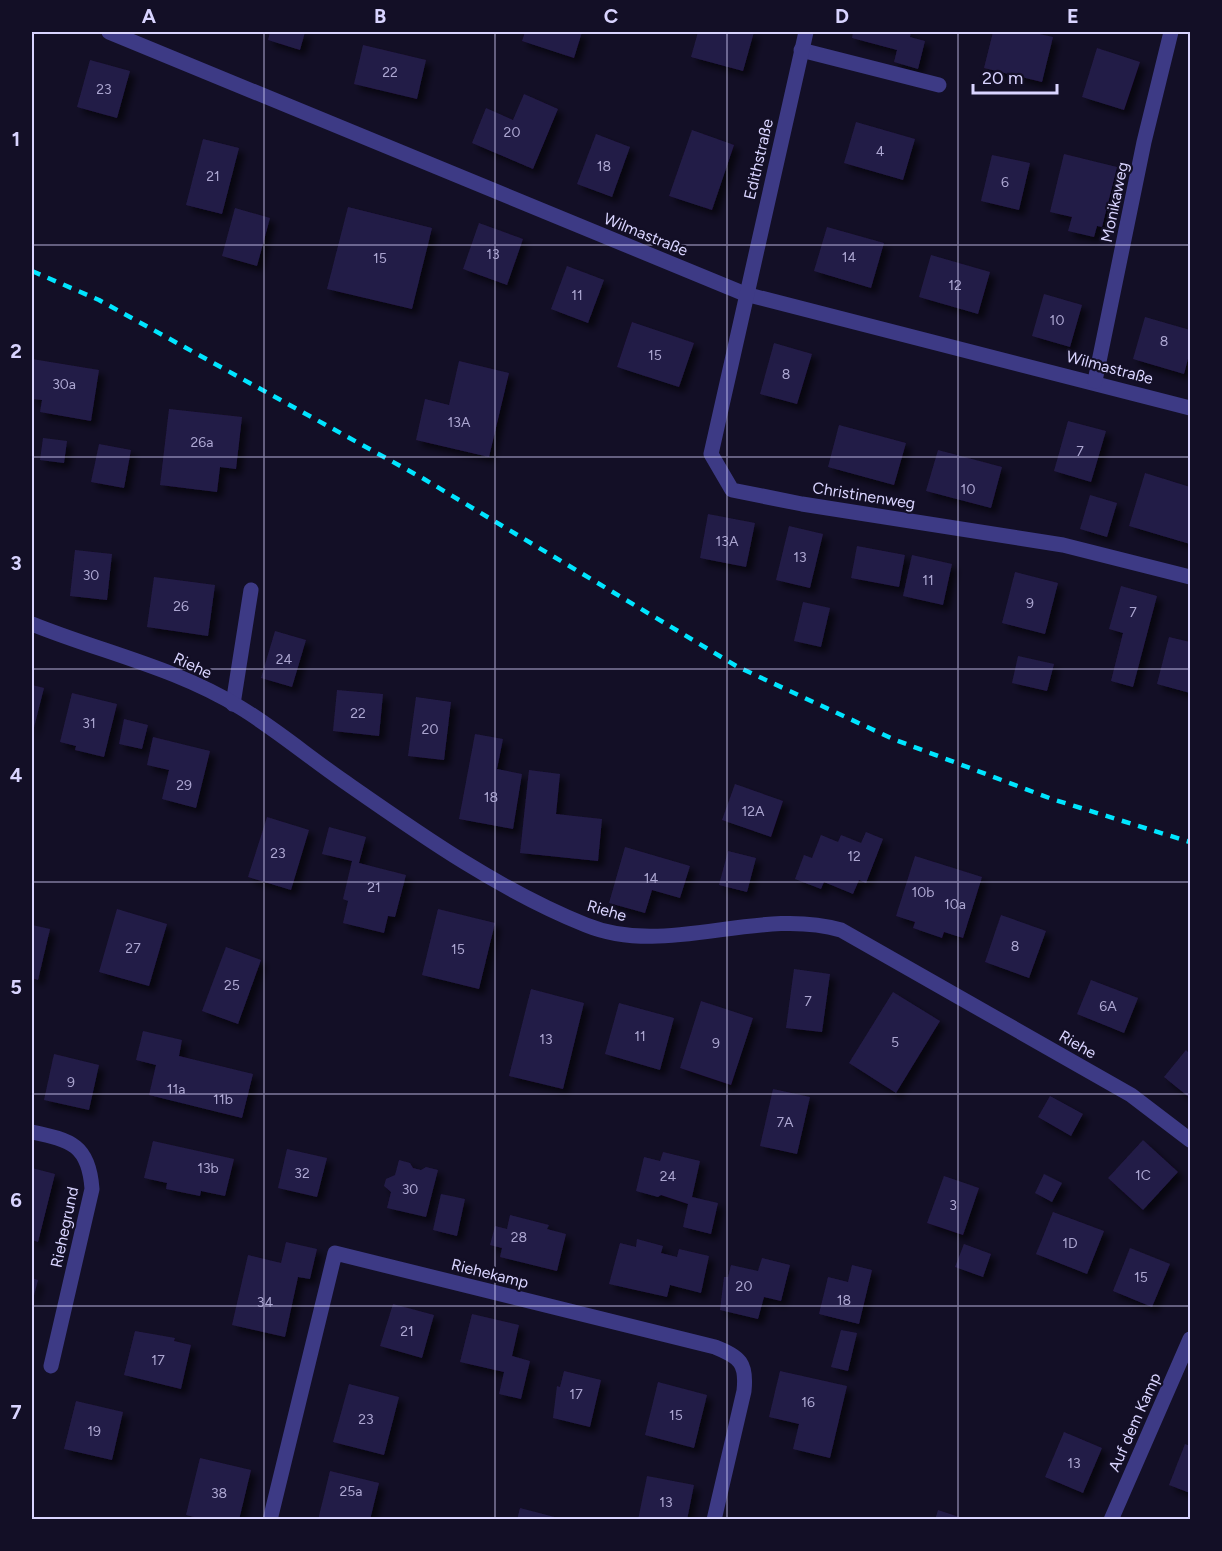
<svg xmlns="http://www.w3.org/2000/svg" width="1222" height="1551" font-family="Figtree,sans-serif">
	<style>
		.building { fill: #241b47; filter: url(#shadow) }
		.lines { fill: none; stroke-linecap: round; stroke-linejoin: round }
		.service { stroke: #3d3a85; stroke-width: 15 }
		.minor { stroke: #3d3a85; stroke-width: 15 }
		.rail { stroke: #00e5ff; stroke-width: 4.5; stroke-dasharray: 9 8; stroke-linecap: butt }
		.grid { fill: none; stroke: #d9d4ff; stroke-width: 1.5; stroke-opacity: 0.55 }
		.labels { text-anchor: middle; stroke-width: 4.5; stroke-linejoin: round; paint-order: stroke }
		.number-label { font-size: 14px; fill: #aca6d1 }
		.street-label { font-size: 16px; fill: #d9d4ff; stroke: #130f26 }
		.neatline { fill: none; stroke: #d9d4ff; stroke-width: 2 }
		.grid-label { font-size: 20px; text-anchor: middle; font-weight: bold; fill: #d9d4ff }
	</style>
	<defs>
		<filter id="shadow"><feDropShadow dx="5.5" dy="5.5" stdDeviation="3" flood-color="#0009"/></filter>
	</defs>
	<rect width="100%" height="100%" fill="#130f26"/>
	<!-- building -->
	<g class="building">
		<polygon points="270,32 305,32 300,50 268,40"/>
		<polygon points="525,32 582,32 574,58 522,41"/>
		<polygon points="698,32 754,32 743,71 691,57"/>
		<polygon points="853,32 911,32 910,37 925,41 918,69 894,62 897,50 852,38"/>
		<polygon points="993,32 1030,32 1053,37 1042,82 984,68"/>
		<polygon points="363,45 426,60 417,99 354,84"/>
		<polygon points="1097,48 1140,62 1124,110 1082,97"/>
		<polygon points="90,60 130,71 117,118 77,107"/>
		<polygon points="524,94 558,109 533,169 472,143 486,108 513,120"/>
		<polygon points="856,122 915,139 903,180 844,163"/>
		<polygon points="692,130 734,145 712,210 669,196"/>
		<polygon points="596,134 630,147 612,197 577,184"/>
		<polygon points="203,139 239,148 222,214 186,205"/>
		<polygon points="1064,154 1117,167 1102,227 1097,226 1094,237 1068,231 1072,217 1050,212"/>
		<polygon points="992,155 1030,163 1019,210 981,201"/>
		<polygon points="348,207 432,228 412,309 327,289"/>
		<polygon points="235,208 270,218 257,266 222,256"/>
		<polygon points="479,223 523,239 507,285 463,269"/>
		<polygon points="827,227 884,243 871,288 814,271"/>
		<polygon points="931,255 990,272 978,314 919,297"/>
		<polygon points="567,266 604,280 588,323 551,309"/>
		<polygon points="1044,294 1082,305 1070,347 1032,336"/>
		<polygon points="1145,317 1190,330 1190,351 1184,374 1133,359"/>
		<polygon points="632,322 694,343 679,387 617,367"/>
		<polygon points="774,343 812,354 797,404 760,394"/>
		<polygon points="32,359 99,370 91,421 40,412 42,400 32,399"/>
		<polygon points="459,361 509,373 489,457 416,440 425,399 449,405"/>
		<polygon points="169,409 242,417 236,469 220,467 217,492 160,485"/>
		<polygon points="1068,421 1106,431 1091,482 1054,471"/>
		<polygon points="839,425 906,443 894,485 828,467"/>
		<polygon points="43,438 67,441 64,463 40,460"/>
		<polygon points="99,444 131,450 124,488 91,482"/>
		<polygon points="938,450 1002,467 991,508 926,491"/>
		<polygon points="1145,473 1190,487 1190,544 1129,526"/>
		<polygon points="1090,495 1117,503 1107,537 1080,529"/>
		<polygon points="708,514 755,523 746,567 700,558"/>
		<polygon points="789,526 823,534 810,588 776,580"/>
		<polygon points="857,546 905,555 899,587 851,578"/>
		<polygon points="75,550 112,554 107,600 70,596"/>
		<polygon points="912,555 952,564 943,605 903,596"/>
		<polygon points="1015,572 1058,583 1045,634 1002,623"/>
		<polygon points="154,577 215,585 208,636 147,627"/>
		<polygon points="1121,586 1157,596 1133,687 1111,681 1123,633 1109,629"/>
		<polygon points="803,602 830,608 821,647 794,641"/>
		<polygon points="275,631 306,640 292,687 261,678"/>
		<polygon points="1169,637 1190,642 1190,693 1157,684"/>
		<polygon points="1018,656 1054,664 1047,691 1012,683"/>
		<polygon points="32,685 44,688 32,735"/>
		<polygon points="337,690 383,694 379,736 333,731"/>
		<polygon points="72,693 117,704 104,757 75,750 76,746 60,742"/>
		<polygon points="416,697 451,702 444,760 408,756"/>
		<polygon points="124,719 148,725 142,749 119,744"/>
		<polygon points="475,734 503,739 497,769 522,774 513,829 459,819"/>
		<polygon points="153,737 210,751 196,808 162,799 169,770 147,765"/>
		<polygon points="529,770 560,774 556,814 602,819 598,861 520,853"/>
		<polygon points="735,784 783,801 771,837 722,820"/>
		<polygon points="267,817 309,830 291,890 248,877"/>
		<polygon points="329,827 366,837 359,863 406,875 395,917 388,916 384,933 343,923 348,901 343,899 352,861 322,854"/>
		<polygon points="866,832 883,839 866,883 859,880 853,894 824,882 821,889 795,879 804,855 812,858 821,835 838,842 841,835 861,843"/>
		<polygon points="625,847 690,866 680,898 652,890 645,913 609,903"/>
		<polygon points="728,851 756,858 747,892 719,885"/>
		<polygon points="915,856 982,877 963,938 944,932 942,938 913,928 915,922 896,916"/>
		<polygon points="117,909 167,924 149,986 99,972"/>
		<polygon points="438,909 495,923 479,989 422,975"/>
		<polygon points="1001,915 1046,931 1029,978 985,962"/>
		<polygon points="32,925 50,929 38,980 32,978"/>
		<polygon points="226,947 261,960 238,1024 202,1011"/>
		<polygon points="794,969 830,974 822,1032 786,1028"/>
		<polygon points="1091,980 1138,998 1124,1033 1077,1014"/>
		<polygon points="531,989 584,1003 563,1089 509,1076"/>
		<polygon points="893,992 940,1021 896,1093 849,1063"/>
		<polygon points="701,1001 753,1018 731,1085 680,1068"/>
		<polygon points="619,1003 674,1018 660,1070 605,1054"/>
		<polygon points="143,1031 182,1040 179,1056 253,1074 242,1118 149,1095 156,1065 136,1060"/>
		<polygon points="1186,1050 1190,1054 1190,1098 1164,1077"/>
		<polygon points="54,1054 99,1065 89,1110 44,1100"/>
		<polygon points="773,1089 810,1097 797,1154 760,1146"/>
		<polygon points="1050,1096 1083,1114 1071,1136 1038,1117"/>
		<polygon points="1143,1140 1178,1172 1143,1210 1108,1178"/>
		<polygon points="153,1141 234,1159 225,1196 201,1191 200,1196 166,1189 167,1183 144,1178"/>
		<polygon points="287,1149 327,1158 317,1197 278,1188"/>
		<polygon points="663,1152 700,1161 692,1197 718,1203 711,1234 683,1227 688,1204 661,1195 658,1197 636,1191 644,1157 660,1161"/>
		<polygon points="399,1160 410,1163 413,1168 421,1170 426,1167 438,1170 426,1217 387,1208 391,1192 384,1186 386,1179 395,1175"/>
		<polygon points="32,1168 55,1174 38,1242 32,1240"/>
		<polygon points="1044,1174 1062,1183 1052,1202 1035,1193"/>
		<polygon points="944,1176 979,1188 963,1235 927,1223"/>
		<polygon points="441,1194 465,1199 457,1236 433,1230"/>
		<polygon points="1053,1212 1104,1231 1087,1274 1036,1254"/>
		<polygon points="510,1215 549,1225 547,1229 566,1234 557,1271 500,1257 502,1248 490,1245 495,1226 507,1229"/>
		<polygon points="637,1239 663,1246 661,1253 677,1257 679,1249 709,1256 701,1293 670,1285 667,1297 609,1284 620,1243 636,1247"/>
		<polygon points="286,1242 317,1249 310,1279 298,1277 285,1337 232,1325 248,1255 281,1263"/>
		<polygon points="964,1244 991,1254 983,1277 955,1267"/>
		<polygon points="1130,1248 1170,1264 1152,1307 1113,1291"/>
		<polygon points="762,1258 790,1265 781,1301 764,1297 758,1319 720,1310 724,1277 728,1277 731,1265 758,1271"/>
		<polygon points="852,1265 872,1270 859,1324 819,1314 828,1277 848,1282"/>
		<polygon points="32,1278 38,1280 32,1303"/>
		<polygon points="393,1304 434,1315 422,1358 380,1346"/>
		<polygon points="472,1314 519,1325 512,1356 530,1361 521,1399 499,1394 504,1372 460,1362"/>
		<polygon points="841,1330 857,1333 848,1371 831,1367"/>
		<polygon points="135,1331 175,1338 174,1341 191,1345 181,1389 124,1375"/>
		<polygon points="564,1371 601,1380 590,1427 553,1418 557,1386 560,1387"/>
		<polygon points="780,1371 847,1386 830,1458 793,1449 799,1424 769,1417"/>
		<polygon points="658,1382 707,1395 694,1448 645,1435"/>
		<polygon points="349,1384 399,1397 384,1455 333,1442"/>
		<polygon points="76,1401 123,1412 112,1460 64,1449"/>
		<polygon points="1064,1432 1102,1448 1083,1493 1045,1477"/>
		<polygon points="1185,1444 1190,1446 1190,1493 1169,1485"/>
		<polygon points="200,1458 251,1470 239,1520 206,1520 186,1515"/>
		<polygon points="330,1471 379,1483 370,1520 318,1520"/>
		<polygon points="647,1476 694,1485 687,1520 638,1520"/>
		<polygon points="520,1508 562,1519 562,1520 517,1520"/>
		<polygon points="938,1510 965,1519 965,1520 935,1520"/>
	</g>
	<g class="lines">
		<!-- service -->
		<g class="service">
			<polyline points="801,50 939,85"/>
			<polyline points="233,704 251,590"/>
		</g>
		<!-- minor -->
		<g class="minor">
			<polyline points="109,32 745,294 1190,408"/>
			<polyline points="806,32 711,454 732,490 802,504 1063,545 1190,577"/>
			<polyline points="1095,381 1144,142 1171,32"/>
			<path d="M32 624C101 652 177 668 241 708 277 730 310 758 345 782 421 835 499 890 586 925 667 958 758 906 841 930L1131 1095 1190 1140"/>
			<path d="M32 1132C71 1140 89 1145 92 1189L51 1366"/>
			<path d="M270 1520 335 1253 715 1347C740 1357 747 1363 744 1391L714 1520"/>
			<polyline points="1111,1520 1190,1339"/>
		</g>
		<!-- rail -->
		<polyline class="rail" points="32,271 99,300 424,479 738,667 893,739 1052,799 1190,842"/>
	</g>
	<!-- grid -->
	<path class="grid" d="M264 32V1520M495 32V1520M727 32V1520M958 32V1520M32 245H1190M32 457H1190M32 669H1190M32 882H1190M32 1094H1190M32 1306H1190"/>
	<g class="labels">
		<!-- number labels -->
		<g class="number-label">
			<text x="390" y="77">22</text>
			<text x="104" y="94">23</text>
			<text x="512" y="137">20</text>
			<text x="880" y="156">4</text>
			<text x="604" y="171">18</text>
			<text x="213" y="181">21</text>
			<text x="1005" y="187">6</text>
			<text x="493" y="259">13</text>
			<text x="849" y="262">14</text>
			<text x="380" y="263">15</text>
			<text x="955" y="290">12</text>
			<text x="577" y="300">11</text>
			<text x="1057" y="325">10</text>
			<text x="1164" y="346">8</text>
			<text x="655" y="360">15</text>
			<text x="786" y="379">8</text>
			<text x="64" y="389">30a</text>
			<text x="459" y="427">13A</text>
			<text x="202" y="447">26a</text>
			<text x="1080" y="456">7</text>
			<text x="968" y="494">10</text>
			<text x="727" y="546">13A</text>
			<text x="800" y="562">13</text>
			<text x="91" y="580">30</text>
			<text x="928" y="585">11</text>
			<text x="1030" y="608">9</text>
			<text x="181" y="611">26</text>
			<text x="1133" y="617">7</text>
			<text x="284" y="664">24</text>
			<text x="358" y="718">22</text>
			<text x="89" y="728">31</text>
			<text x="430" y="734">20</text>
			<text x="184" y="790">29</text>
			<text x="491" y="802">18</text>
			<text x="753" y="816">12A</text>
			<text x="278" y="858">23</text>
			<text x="854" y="861">12</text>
			<text x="651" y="883">14</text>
			<text x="374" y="892">21</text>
			<text x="923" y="897">10b</text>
			<text x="955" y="909">10a</text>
			<text x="1015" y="951">8</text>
			<text x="133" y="953">27</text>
			<text x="458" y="954">15</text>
			<text x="232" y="990">25</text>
			<text x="808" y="1006">7</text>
			<text x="1108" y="1011">6A</text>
			<text x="640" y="1041">11</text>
			<text x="546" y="1044">13</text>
			<text x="895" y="1047">5</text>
			<text x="716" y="1048">9</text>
			<text x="71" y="1087">9</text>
			<text x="176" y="1094">11a</text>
			<text x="223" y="1104">11b</text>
			<text x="785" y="1127">7A</text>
			<text x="208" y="1173">13b</text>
			<text x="302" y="1178">32</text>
			<text x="1143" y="1180">1C</text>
			<text x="668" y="1181">24</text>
			<text x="410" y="1194">30</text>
			<text x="953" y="1210">3</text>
			<text x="519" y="1242">28</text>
			<text x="1070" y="1248">1D</text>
			<text x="1141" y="1282">15</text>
			<text x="744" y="1291">20</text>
			<text x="844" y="1305">18</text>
			<text x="265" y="1307">34</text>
			<text x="407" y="1336">21</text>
			<text x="158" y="1365">17</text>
			<text x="576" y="1399">17</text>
			<text x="808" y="1407">16</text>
			<text x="676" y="1420">15</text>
			<text x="366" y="1424">23</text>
			<text x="94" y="1436">19</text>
			<text x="1074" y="1468">13</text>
			<text x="351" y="1496">25a</text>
			<text x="219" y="1498">38</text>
			<text x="666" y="1507">13</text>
		</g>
		<!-- street labels -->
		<g class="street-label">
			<text transform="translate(758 159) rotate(-77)" y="6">Edithstraße</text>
			<text transform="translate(1114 202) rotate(-78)" y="6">Monikaweg</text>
			<text transform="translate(646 234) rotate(22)" y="6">Wilmastraße</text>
			<text transform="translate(1110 367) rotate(15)" y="6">Wilmastraße</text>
			<text transform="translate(864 495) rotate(9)" y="6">Christinenweg</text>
			<text transform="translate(193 665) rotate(25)" y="6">Riehe</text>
			<text transform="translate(607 910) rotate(16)" y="6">Riehe</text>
			<text transform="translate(1078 1044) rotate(30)" y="6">Riehe</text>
			<text transform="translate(64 1227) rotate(-78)" y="6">Riehegrund</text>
			<text transform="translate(490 1273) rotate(14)" y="6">Riehekamp</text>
			<text transform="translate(1134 1422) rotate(-66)" y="6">Auf dem Kamp</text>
		</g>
	</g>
	<!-- border -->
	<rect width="1222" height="1551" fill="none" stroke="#130f26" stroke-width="66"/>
	<!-- scale -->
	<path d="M973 84v9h84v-9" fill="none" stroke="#d9d4ff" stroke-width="3"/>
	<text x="982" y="84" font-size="18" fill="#d9d4ff" stroke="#130f26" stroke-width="4.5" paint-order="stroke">20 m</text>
	<rect x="33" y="33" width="1156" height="1485" class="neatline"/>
	<g class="grid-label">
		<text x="149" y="23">A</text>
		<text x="380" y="23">B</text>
		<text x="611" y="23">C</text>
		<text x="842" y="23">D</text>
		<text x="1073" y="23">E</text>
		<text x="16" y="146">1</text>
		<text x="16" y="358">2</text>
		<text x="16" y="570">3</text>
		<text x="16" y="782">4</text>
		<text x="16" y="994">5</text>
		<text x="16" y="1207">6</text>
		<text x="16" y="1419">7</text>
	</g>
</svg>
